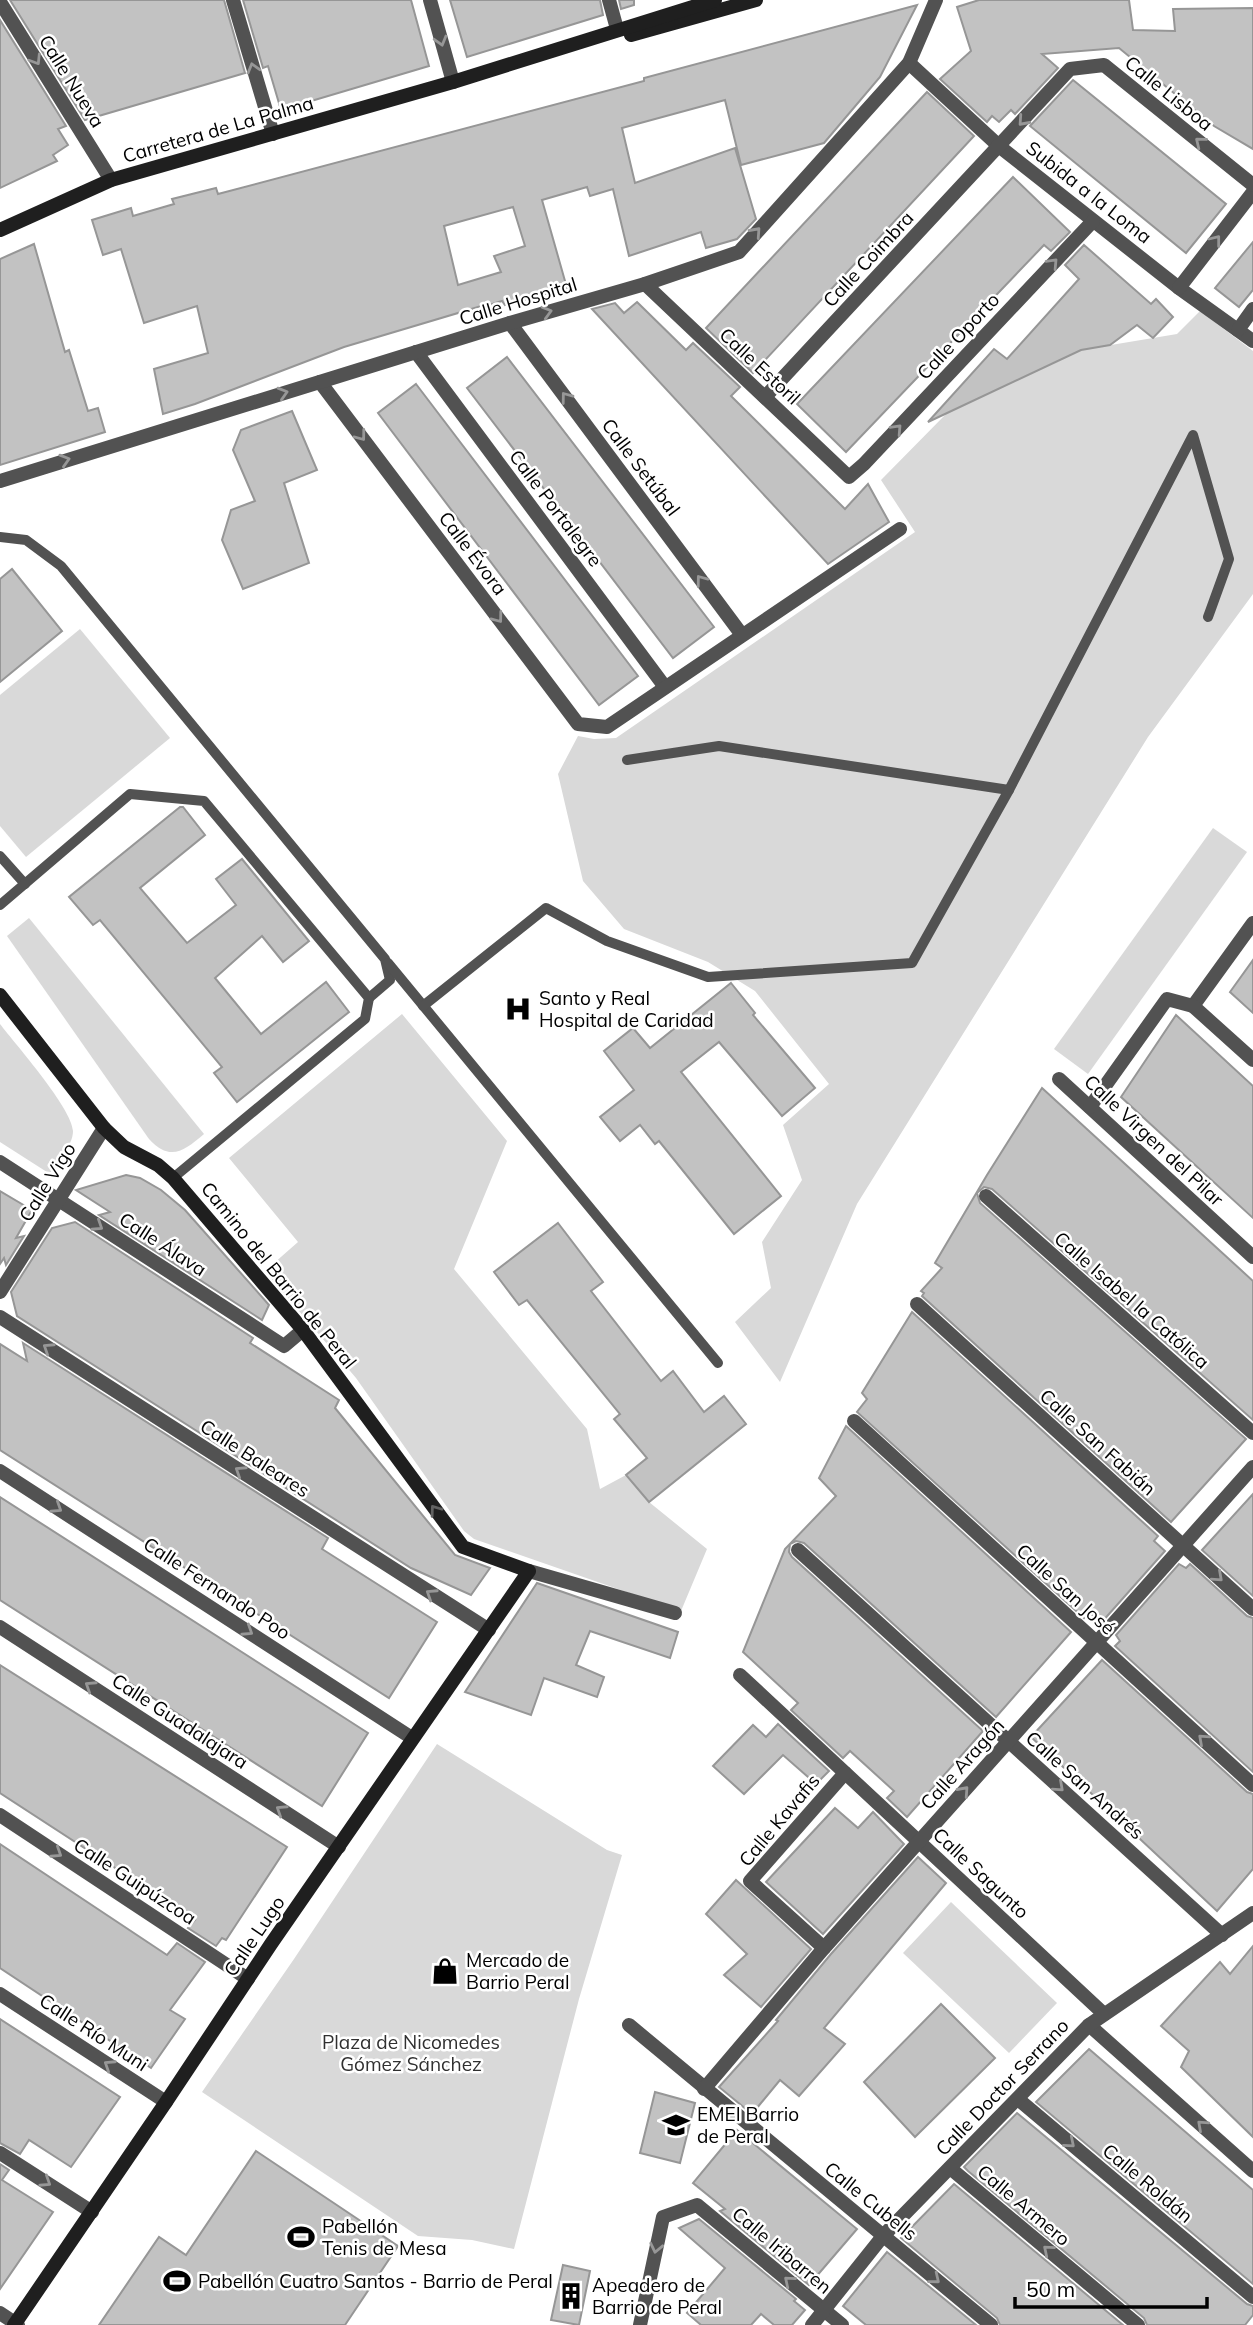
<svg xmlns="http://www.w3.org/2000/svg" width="1253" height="2325" font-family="Mulish,sans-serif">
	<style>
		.green { fill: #d9d9d9 }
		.building { fill: #c2c2c2; stroke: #969696; stroke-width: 2; fill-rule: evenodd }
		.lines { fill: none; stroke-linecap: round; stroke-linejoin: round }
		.lane { stroke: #525252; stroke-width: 10 }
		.street { stroke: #525252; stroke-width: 14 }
		.secondary { stroke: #1f1f1f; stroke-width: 14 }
		.oneway { stroke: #979797 }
		.oneway2 { stroke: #626262 }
		.labels { text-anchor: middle; stroke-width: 5; stroke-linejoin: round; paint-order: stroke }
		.street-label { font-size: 19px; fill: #000; stroke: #fff }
		.poi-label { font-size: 19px; fill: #000; stroke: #fff; text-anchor: start }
		.park-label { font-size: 19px; fill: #303030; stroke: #fff }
	</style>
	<rect width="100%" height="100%" fill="#fff"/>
	<!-- green -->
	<g class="green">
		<polygon points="1200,311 1253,351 1253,594 1148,737 857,1204 780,1382 735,1322 771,1288 762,1242 802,1180 783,1125 829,1084 755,991 708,962 624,929 583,881 558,774 578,736 594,739 616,738 915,532 881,480 946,414 1081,350 1177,334"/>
		<polygon points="80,629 170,738 26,857 0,826 0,695"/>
		<polygon points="1213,828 1247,852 1088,1074 1054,1049"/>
		<path d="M29 918 204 1134C184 1151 170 1162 149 1139L7 936Z"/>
		<polygon points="402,1014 507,1141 454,1269 587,1429 600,1489 626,1475 649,1502 707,1549 681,1611 474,1539 464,1531 356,1378 265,1271 298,1242 229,1158"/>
		<path d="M0 1024C16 1045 72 1108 73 1131 73 1146 57 1162 50 1174L0 1142Z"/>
		<polygon points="437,1744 607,1850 622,1855 579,1999 514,2249 472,2240 418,2236 202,2092 294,1959"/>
		<polygon points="951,1902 1057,2003 1009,2053 903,1953"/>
	</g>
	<!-- building -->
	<g class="building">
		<polygon points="10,0 224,0 245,73 85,120"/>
		<polygon points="243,0 411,0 429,66 281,110 268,66 263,68"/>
		<polygon points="450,0 600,0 603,15 467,57"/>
		<polygon points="619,0 634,0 634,5 621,9"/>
		<polygon points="979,0 1129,0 1133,30 1175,31 1173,9 1253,8 1253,149 1214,126 1119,48 1042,54 1058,68 1015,114 1011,110 999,122 992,116 987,122 940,79 971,51 957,7"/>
		<path d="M917 5 880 77 824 143 741 165 725 100 622 128 635 183 735 148 756 219 737 239 706 248 701 232 629 256 613 189 590 196 587 187 542 200 567 288 505 305 502 301 486 306 485 305 344 347 195 404 163 414 154 369 208 353 197 306 144 323 121 249 103 255 92 220 131 208 133 216 174 204 172 199 216 188 218 194 644 81V78ZM513 207 525 246 494 256 501 272 458 285 444 226Z"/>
		<polygon points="0,20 66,126 58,129 68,145 53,155 57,161 0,188"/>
		<polygon points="1073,80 1226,204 1186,253 1030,126"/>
		<polygon points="927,92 974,136 753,373 706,328"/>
		<polygon points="1013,177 1070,232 1051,251 1044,245 846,452 797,404"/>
		<polygon points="1253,242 1253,290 1239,307 1215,288"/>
		<polygon points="34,244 65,352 69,350 88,411 98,408 105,432 0,465 0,259"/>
		<polygon points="1084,245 1151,304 1156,299 1173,317 1153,338 1137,325 1110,345 1081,350 928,422 994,349 1007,359 1079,279 1065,265"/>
		<polygon points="637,302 686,350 693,343 740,387 731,396 845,509 868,484 889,522 828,564 592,309 615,303 624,313"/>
		<polygon points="507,357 714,627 673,658 467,388"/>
		<polygon points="416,384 638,676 599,705 378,413"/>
		<polygon points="292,411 317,470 284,483 309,563 243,589 222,540 231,510 255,501 233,450 241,430"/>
		<polygon points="12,569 62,631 0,682 0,579"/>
		<polygon points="180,807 183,807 205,835 140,888 187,943 236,905 216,879 242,859 309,941 283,962 262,936 215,978 261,1034 326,982 349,1012 237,1102 214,1073 222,1067 100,920 93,925 69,897"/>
		<polygon points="1253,960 1253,1013 1230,992"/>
		<polygon points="731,983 755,1013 753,1015 815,1088 782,1116 719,1042 681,1072 781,1196 734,1234 659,1141 655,1144 640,1125 620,1141 600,1117 634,1090 604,1051 633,1028 650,1048"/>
		<polygon points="1176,1015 1253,1086 1253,1218 1121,1097"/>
		<polygon points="1042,1088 1253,1281 1253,1420 992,1189 984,1187 977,1193 980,1203 1246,1439 1171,1522 922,1296 924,1293 921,1291 942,1268 935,1263 987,1175"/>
		<polygon points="126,1175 140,1178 161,1190 185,1210 269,1305 262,1320 99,1215 110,1212 76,1190"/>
		<polygon points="0,1191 32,1210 16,1238 24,1236 6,1265 4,1258 0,1264"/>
		<polygon points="75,1222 253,1338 250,1343 339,1400 335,1408 455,1555 490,1568 471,1595 411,1568 17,1316 11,1292 52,1228"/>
		<polygon points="558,1223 603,1282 591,1291 661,1381 673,1371 704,1412 724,1396 746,1424 649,1502 626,1475 647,1458 614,1419 620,1414 527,1300 519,1305 494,1272"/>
		<polygon points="912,1312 1158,1536 1154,1541 1165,1551 1101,1623 1089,1612 1084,1618 857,1412 867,1399 862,1393"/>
		<polygon points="23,1343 328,1538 322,1549 437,1622 389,1698 0,1450 0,1344 27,1361"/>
		<polygon points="846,1426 1071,1632 996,1717 804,1543 796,1541 790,1544 789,1552 792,1557 983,1731 907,1817 887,1798 894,1791 850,1751 843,1758 791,1710 798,1703 743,1652 785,1549 836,1496 819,1478"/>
		<polygon points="1253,1494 1253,1596 1202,1550"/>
		<polygon points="0,1497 368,1733 322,1806 0,1600"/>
		<polygon points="1179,1564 1186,1568 1190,1564 1247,1616 1253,1618 1253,1772 1115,1646 1120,1641 1116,1635"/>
		<polygon points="537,1583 678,1632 670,1658 590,1631 576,1665 604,1677 597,1697 544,1678 531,1715 465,1692"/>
		<polygon points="1102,1660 1247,1792 1253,1794 1253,1869 1217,1911 1031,1737"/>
		<polygon points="0,1665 287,1847 226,1940 222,1938 216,1946 188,1928 195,1920 0,1793"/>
		<polygon points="778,1724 829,1771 816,1784 783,1755 744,1794 713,1766 753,1725 766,1737"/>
		<polygon points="835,1808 858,1828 873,1812 904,1844 823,1934 766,1882"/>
		<polygon points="0,1844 167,1955 177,1943 205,1962 170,2010 185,2019 151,2068 0,1968"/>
		<polygon points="918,1857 946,1883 824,2028 845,2044 799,2096 780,2080 752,2114 719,2087 778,2021 776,2020 831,1954"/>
		<polygon points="736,1880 811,1949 761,2007 724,1975 747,1954 706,1914"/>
		<polygon points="1253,1946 1253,2137 1181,2067 1189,2051 1161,2026 1220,1962 1230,1974"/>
		<polygon points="941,2004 995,2058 915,2137 864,2082"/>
		<polygon points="0,2019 120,2097 71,2167 29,2140 20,2154 0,2143"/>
		<polygon points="1089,2049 1253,2190 1253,2284 1036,2102"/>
		<polygon points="655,2092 695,2103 680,2163 640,2153"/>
		<polygon points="1017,2113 1247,2304 1253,2306 1253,2315 1245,2325 1147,2325 1144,2318 968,2171 964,2167"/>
		<polygon points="737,2130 857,2229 809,2285 720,2211 725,2209 693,2183"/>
		<polygon points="256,2151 398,2246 345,2325 99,2325 159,2237 186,2255"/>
		<polygon points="0,2164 9,2170 2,2180 53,2212 0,2289"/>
		<polygon points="954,2184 1123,2325 1000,2325 997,2318 901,2238"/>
		<polygon points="699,2219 796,2299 794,2301 805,2310 792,2325 774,2325 761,2314 751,2325 701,2325 687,2313 725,2268 679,2228"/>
		<polygon points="887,2252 976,2325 866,2325 843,2306"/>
		<polygon points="563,2265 590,2271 579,2325 551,2320"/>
	</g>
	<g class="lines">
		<!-- lane -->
		<g class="lane">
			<polyline points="0,537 26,540 61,566 385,959 390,980 369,998"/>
			<polyline points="627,760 719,746 1009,790"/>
			<polyline points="0,856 25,884"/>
			<polyline points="0,905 130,794 204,801 369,998 365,1019 173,1178"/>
			<polyline points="388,963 718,1363"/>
			<polyline points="423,1006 546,908 607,941 708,977 912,963 1009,790 1193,435 1229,559 1208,617"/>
		</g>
		<!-- street -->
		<g class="street">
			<polyline points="233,0 273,134"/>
			<polyline points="430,0 453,82"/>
			<polyline points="609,0 617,29"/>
			<polyline points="0,2 111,180"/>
			<polyline points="909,63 1000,147 1179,288 1253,341"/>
			<polyline points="645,284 849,477 864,464 1093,221"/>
			<polyline points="1179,288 1253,192"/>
			<polyline points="510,323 742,635"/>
			<polyline points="1238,330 1253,309"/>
			<polyline points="416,352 665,687"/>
			<polyline points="320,382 578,724 607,727 900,529"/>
			<polyline points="765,397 1070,69 1104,65 1253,185"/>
			<polyline points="0,481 510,323 645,284 739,252 909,63 936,0"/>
			<polyline points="1253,923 1193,1006 1253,1060"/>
			<polyline points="1059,1079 1253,1257"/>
			<polyline points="1090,1107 1167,999 1193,1006"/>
			<polyline points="0,1162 284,1346 303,1330"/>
			<polyline points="986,1196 1253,1433"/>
			<polyline points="0,1292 104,1128"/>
			<polyline points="917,1304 1253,1609"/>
			<polyline points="0,1317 489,1630"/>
			<polyline points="854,1421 1253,1785"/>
			<polyline points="0,1471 412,1738"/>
			<polyline points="798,1550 1222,1935"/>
			<polyline points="529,1571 675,1613"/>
			<polyline points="0,1627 339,1847"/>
			<polyline points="740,1675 1104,2014"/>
			<polyline points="0,1815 248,1979"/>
			<polyline points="824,1948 750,1881 845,1773"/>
			<polyline points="0,1994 166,2102"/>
			<polyline points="629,2025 991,2325"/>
			<polyline points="1089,2025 1253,2171"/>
			<polyline points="704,2089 824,1948 1253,1467"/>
			<polyline points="1018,2099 1253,2297"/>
			<polyline points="0,2153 92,2212"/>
			<polyline points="950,2168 1138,2325"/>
			<polyline points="0,2313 18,2325"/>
			<polyline points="640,2325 663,2217 697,2205 842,2325"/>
			<polyline points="812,2325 883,2236 1089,2025 1253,1913"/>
		</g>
		<!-- secondary -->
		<g class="secondary">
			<polyline points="631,35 756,0"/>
			<polyline points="0,230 111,180 453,82 715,0"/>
			<polyline points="0,995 104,1128 124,1147 158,1165 173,1178 303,1330 463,1547 529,1571 271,1944 166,2102 14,2325"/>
		</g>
	</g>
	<!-- one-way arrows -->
	<defs><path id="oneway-chevron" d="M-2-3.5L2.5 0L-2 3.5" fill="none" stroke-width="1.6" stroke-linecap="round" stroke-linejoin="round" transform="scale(1.75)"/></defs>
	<g class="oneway">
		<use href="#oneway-chevron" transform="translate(441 41) rotate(74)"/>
		<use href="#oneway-chevron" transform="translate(36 60) rotate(58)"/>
		<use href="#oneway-chevron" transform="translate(253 68) rotate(-106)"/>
		<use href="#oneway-chevron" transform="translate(1023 121) rotate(132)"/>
		<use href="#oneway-chevron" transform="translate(1200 142) rotate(-141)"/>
		<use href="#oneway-chevron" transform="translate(756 232) rotate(-48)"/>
		<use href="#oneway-chevron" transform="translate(1216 240) rotate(-52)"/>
		<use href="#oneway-chevron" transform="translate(1053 263) rotate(-47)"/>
		<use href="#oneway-chevron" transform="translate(547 312) rotate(-16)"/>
		<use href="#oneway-chevron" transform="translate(283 393) rotate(-17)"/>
		<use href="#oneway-chevron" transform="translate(566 397) rotate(-127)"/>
		<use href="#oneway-chevron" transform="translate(897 429) rotate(-47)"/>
		<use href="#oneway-chevron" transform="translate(361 436) rotate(53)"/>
		<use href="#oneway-chevron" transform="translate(65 460) rotate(-17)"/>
		<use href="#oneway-chevron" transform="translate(701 580) rotate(-127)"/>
		<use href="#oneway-chevron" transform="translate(498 618) rotate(53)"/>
		<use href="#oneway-chevron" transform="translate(98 1226) rotate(33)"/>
		<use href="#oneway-chevron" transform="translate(48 1348) rotate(-147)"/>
		<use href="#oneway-chevron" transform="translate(240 1471) rotate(-147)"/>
		<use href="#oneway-chevron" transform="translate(57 1508) rotate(33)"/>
		<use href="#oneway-chevron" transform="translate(1218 1577) rotate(42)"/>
		<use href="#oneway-chevron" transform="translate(431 1594) rotate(-147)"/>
		<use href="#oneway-chevron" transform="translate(248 1631) rotate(33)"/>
		<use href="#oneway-chevron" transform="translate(90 1686) rotate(-147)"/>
		<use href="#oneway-chevron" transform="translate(1203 1739) rotate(-138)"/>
		<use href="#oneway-chevron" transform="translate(1059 1787) rotate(42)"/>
		<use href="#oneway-chevron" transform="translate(964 1791) rotate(-48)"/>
		<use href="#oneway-chevron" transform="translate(281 1810) rotate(-147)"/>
		<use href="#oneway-chevron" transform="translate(57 1853) rotate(33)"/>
		<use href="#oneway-chevron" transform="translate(109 2065) rotate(-147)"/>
		<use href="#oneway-chevron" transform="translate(1202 2125) rotate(-138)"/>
		<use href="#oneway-chevron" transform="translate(1070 2143) rotate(40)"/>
		<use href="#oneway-chevron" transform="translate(46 2182) rotate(33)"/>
		<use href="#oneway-chevron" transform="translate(656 2248) rotate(102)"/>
		<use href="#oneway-chevron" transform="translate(1048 2250) rotate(-140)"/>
		<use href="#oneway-chevron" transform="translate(935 2279) rotate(39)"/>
		<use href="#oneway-chevron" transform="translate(789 2281) rotate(-140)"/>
	</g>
	<use class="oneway2" href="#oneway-chevron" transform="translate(435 1510) rotate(-126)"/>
	<!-- icons -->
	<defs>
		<symbol id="hospital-bare" viewBox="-9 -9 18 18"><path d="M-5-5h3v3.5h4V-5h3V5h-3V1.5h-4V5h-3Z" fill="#000" stroke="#fff" stroke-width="2.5" paint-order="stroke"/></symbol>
		<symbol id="shop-bare" viewBox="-9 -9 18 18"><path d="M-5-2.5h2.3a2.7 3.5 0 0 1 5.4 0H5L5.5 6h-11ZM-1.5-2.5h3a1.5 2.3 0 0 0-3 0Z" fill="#000" stroke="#fff" stroke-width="2.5" paint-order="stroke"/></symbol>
		<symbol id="school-bare" viewBox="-9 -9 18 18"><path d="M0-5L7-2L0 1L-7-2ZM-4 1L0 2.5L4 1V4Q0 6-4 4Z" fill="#000" stroke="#fff" stroke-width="2.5" paint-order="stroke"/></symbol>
		<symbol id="stadium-bare" viewBox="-9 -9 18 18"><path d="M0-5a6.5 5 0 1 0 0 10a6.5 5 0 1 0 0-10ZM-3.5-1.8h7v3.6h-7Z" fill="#000" stroke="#fff" stroke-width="2.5" paint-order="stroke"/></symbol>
		<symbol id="building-bare" viewBox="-9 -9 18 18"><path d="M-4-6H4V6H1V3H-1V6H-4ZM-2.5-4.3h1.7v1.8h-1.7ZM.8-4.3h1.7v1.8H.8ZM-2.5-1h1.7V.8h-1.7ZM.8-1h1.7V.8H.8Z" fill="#000" stroke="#fff" stroke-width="2.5" paint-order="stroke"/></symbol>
	</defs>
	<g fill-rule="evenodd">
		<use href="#hospital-bare" x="499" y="990" width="38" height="38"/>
		<use href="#shop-bare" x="426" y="1952" width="38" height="38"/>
		<use href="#school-bare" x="657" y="2106" width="38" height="38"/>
		<use href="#stadium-bare" x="282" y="2218" width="38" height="38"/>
		<use href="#stadium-bare" x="158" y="2262" width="38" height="38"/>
		<use href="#building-bare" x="552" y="2277" width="38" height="38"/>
	</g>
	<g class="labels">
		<!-- street labels -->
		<g class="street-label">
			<text transform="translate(72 81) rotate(58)" y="7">Calle Nueva</text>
			<text transform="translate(1169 93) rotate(39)" y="7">Calle Lisboa</text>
			<text transform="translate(218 129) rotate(-16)" y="7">Carretera de La Palma</text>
			<text transform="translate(1089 192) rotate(38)" y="7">Subida a la Loma</text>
			<text transform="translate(868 259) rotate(-47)" y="7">Calle Coimbra</text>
			<text transform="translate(518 301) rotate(-17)" y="7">Calle Hospital</text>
			<text transform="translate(958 336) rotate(-47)" y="7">Calle Oporto</text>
			<text transform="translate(760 366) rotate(43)" y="7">Calle Estoril</text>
			<text transform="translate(641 467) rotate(53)" y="7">Calle Setúbal</text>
			<text transform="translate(556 508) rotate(53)" y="7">Calle Portalegre</text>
			<text transform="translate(473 553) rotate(53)" y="7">Calle Évora</text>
			<text transform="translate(1154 1140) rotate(43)" y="7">Calle Virgen del Pilar</text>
			<text transform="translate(47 1182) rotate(-58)" y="7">Calle Vigo</text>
			<text transform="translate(163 1244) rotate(33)" y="7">Calle Álava</text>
			<text transform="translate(279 1275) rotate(51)" y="7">Camino del Barrio de Peral</text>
			<text transform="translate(1132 1300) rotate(41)" y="7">Calle Isabel la Católica</text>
			<text transform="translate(1098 1442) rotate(42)" y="7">Calle San Fabián</text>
			<text transform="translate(255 1458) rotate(33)" y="7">Calle Baleares</text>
			<text transform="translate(217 1588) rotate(33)" y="7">Calle Fernando Poo</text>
			<text transform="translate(1066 1589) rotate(42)" y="7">Calle San José</text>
			<text transform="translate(180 1721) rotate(33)" y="7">Calle Guadalajara</text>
			<text transform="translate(962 1764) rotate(-48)" y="7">Calle Aragón</text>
			<text transform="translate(1085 1785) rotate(42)" y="7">Calle San Andrés</text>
			<text transform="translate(779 1820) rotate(-50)" y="7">Calle Kavafis</text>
			<text transform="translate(981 1873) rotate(43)" y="7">Calle Sagunto</text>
			<text transform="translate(135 1881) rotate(33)" y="7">Calle Guipúzcoa</text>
			<text transform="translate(254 1936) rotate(-56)" y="7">Calle Lugo</text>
			<text transform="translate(94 2032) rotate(33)" y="7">Calle Río Muni</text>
			<text transform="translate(1002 2087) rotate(-46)" y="7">Calle Doctor Serrano</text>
			<text transform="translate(1148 2183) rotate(40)" y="7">Calle Roldán</text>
			<text transform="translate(871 2201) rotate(39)" y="7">Calle Cubells</text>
			<text transform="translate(1024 2205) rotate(40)" y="7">Calle Armero</text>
			<text transform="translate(782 2250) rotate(40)" y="7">Calle Iribarren</text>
		</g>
		<!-- poi labels -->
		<g class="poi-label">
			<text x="539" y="1005">Santo y Real<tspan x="539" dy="22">Hospital de Caridad</tspan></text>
			<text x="466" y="1967">Mercado de<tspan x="466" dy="22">Barrio Peral</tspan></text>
			<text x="697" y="2121">EMEI Barrio<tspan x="697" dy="22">de Peral</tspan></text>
			<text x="322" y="2233">Pabellón<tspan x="322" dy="22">Tenis de Mesa</tspan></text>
			<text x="198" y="2288">Pabellón Cuatro Santos - Barrio de Peral</text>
			<text x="592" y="2292">Apeadero de<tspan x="592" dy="22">Barrio de Peral</tspan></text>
		</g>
		<!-- park labels -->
		<g class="park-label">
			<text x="411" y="2049">Plaza de Nicomedes<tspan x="411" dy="22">Gómez Sánchez</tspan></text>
		</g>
	</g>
	<!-- scale -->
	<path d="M1015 2297v10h192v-10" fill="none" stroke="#000000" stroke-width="3.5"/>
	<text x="1026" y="2297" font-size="21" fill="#000000" stroke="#ffffff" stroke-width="5" paint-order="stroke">50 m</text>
</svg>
